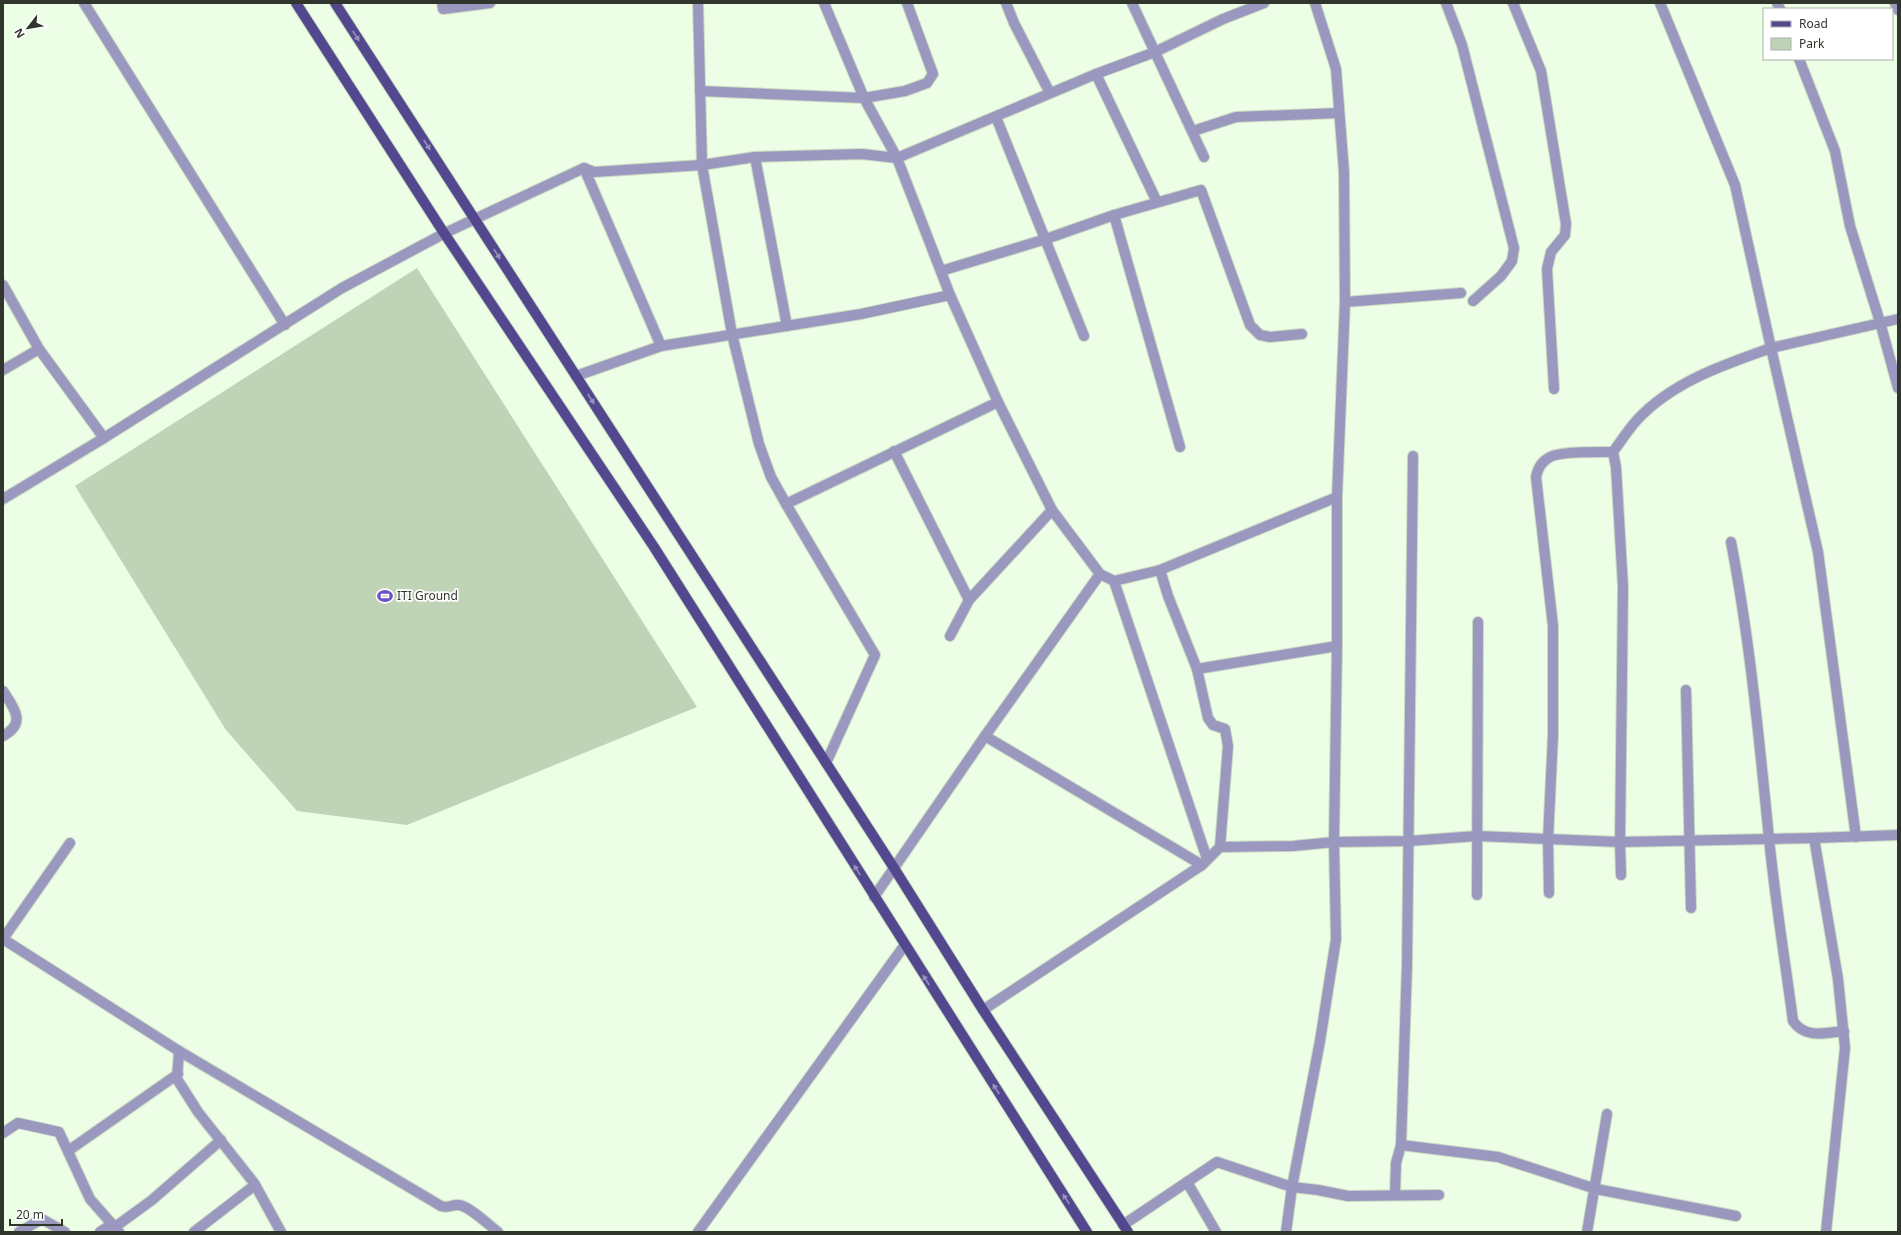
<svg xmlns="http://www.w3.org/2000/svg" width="1901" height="1235" font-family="'Noto Sans',sans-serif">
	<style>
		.green { fill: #bfd3b7 }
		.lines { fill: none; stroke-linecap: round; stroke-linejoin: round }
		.minor-casing { stroke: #cadac4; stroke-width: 12 }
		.major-casing { stroke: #cadac4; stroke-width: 12 }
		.minor { stroke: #9b98c0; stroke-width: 10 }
		.major { stroke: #53488d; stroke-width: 10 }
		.oneway { fill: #9891bb }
		.labels { text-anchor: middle; stroke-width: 3.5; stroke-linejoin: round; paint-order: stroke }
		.poi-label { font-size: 12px; fill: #30362d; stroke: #fff; text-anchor: start }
	</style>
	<rect width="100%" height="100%" fill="#ecfee5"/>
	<!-- green -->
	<polygon class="green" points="417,268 697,707 407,825 297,811 226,730 75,486"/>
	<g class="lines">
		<defs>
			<g id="minor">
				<polyline points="84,3 285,325"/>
				<polyline points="442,3 443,9 490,3"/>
				<polyline points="698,3 702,165 732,334 759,444 771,477 786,504"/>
				<polyline points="824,3 864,98 897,158 950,295 998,402 1052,510 1100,574 985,736 874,897"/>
				<polyline points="1006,3 1014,23 1050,93"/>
				<polyline points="1132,3 1204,157"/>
				<polyline points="1446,3 1462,45 1514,248 1512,261 1501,276 1473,301"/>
				<polyline points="1513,3 1541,71 1566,224 1565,235 1551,252 1547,269 1554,389"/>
				<polyline points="1660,3 1735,185 1771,348 1898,319"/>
				<polyline points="1777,3 1780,9"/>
				<polyline points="1895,3 1898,10"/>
				<polyline points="1799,59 1835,151 1850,226 1880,322 1898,388"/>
				<polyline points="1096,74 1157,202"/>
				<polyline points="700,91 864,98 905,91 927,83 933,74 907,3"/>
				<polyline points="996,117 1084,336"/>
				<polyline points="1193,131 1236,117 1339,113"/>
				<polyline points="755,157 787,326"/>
				<polyline points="584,168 594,172 702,165 755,157 862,154 897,158 1096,74 1155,52 1223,19 1264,3"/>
				<polyline points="1114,215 1201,190 1250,325 1260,335 1270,337 1302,334"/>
				<polyline points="941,271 1046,239 1114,215 1180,447"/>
				<polyline points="3,285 39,349 104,438 3,499"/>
				<polyline points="1345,302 1461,293"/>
				<polyline points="661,346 861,314 950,295"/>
				<polyline points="3,370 39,349"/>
				<polyline points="104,438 342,288 445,233 584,168 661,346 576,376"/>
				<polyline points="894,451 969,600"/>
				<path d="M1731 542C1750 640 1759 739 1769 838 1775 900 1785 960 1793 1021 1805 1039 1825 1033 1844 1031"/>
				<polyline points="1160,570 1168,596 1197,669 1208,718 1213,725 1225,729 1228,746 1220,847"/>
				<polyline points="1100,574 1114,581 1207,859"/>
				<polyline points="1114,581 1160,570 1337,497"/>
				<polyline points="950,636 969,600 1052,510"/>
				<polyline points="1197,669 1337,646"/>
				<polyline points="1686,690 1691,908"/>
				<path d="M3 691C14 708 27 723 3 736"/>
				<polyline points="985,736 1202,865"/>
				<polyline points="826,763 875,655 786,504 998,402"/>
				<polyline points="1814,838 1898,835"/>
				<path d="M1621 875 1620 842 1623 587 1616 467 1613 452C1621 441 1628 430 1637 420 1672 382 1723 365 1771 348L1818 552 1856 837"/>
				<path d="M1549 893 1548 840 1553 735V626L1536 477C1538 468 1541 462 1550 457 1560 451 1599 452 1613 452"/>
				<polyline points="1477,895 1478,622"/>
				<polyline points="3,939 179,1051 177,1079 198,1112 254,1183 281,1232"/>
				<polyline points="3,939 70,843"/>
				<polyline points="983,1010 1202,865 1220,847 1293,846 1334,842 1409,841 1477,836 1620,842 1814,838 1838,979 1845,1048 1826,1232"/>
				<path d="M179 1051 441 1206C448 1209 452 1204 459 1205 469 1206 490 1226 498 1232"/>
				<polyline points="3,1133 18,1123 59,1132 90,1199 119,1232"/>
				<polyline points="1401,1145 1498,1157 1596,1189 1736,1216"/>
				<polyline points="68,1151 178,1074"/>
				<polyline points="1187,1182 1216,1232"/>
				<polyline points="1395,1194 1396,1163 1401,1145 1407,965 1413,456"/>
				<polyline points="1123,1225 1217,1162 1292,1187 1318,1190 1348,1196 1439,1195"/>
				<polyline points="115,1227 152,1200 221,1140"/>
				<polyline points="19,1232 42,1219 65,1232"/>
				<polyline points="100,1232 112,1224"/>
				<polyline points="194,1232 255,1185"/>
				<polyline points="698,1232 904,946"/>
				<polyline points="1286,1232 1292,1187 1320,1041 1336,939 1334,842 1337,646 1337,497 1345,302 1344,172 1336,69 1315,3"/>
				<polyline points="1587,1232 1607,1114"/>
			</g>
			<g id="major">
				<polyline points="296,3 442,230 654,547 1087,1232"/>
				<polyline points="335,3 894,868 983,1010 1128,1232"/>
			</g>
		</defs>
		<!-- minor casing -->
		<use href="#minor" class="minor-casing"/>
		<!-- major casing -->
		<use href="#major" class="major-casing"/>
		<!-- minor -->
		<use href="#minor" class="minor"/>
		<!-- major -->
		<use href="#major" class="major"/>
	</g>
	<!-- one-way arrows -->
	<defs><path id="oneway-solid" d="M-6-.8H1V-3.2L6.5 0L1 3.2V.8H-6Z"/></defs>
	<g class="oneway">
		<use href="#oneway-solid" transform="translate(356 36) rotate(57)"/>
		<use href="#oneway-solid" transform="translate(427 145) rotate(57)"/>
		<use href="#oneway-solid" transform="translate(497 254) rotate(57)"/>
		<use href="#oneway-solid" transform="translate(591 399) rotate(57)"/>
		<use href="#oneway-solid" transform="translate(857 870) rotate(-122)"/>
		<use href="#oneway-solid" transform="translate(926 980) rotate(-123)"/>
		<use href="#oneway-solid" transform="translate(996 1089) rotate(-123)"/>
		<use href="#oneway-solid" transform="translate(1066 1199) rotate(-123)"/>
	</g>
	<!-- icons -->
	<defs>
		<symbol id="stadium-bare" viewBox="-9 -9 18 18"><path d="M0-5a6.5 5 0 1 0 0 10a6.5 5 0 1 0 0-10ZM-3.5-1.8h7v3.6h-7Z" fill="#6b51cb" stroke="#fff" stroke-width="2.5" paint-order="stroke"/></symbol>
	</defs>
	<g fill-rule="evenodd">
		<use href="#stadium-bare" x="374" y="585" width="22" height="22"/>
	</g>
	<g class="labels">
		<!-- poi labels -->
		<g class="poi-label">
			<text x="397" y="600">ITI Ground</text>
		</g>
	</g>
	<!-- border -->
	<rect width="1901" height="1235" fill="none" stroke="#30362d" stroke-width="8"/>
	<!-- legend -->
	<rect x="1763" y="8" width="130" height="52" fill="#ffffff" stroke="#acafab"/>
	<rect x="1771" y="21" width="20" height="6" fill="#53488d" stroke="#acafab"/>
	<text x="1799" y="28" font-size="12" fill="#30362d">Road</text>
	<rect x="1771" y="38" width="20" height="12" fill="#bfd3b7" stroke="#acafab"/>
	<text x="1799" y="48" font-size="12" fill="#30362d">Park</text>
	<!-- north arrow -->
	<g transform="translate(28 28) rotate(239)" stroke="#ffffff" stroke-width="3" paint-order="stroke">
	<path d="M0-3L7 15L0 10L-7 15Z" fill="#30362d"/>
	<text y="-6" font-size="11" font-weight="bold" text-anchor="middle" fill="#30362d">N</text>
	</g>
	<!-- scale -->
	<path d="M10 1219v6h52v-6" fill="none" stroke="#30362d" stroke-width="2"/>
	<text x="16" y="1219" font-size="12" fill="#30362d" stroke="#ffffff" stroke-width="3" paint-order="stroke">20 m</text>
</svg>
